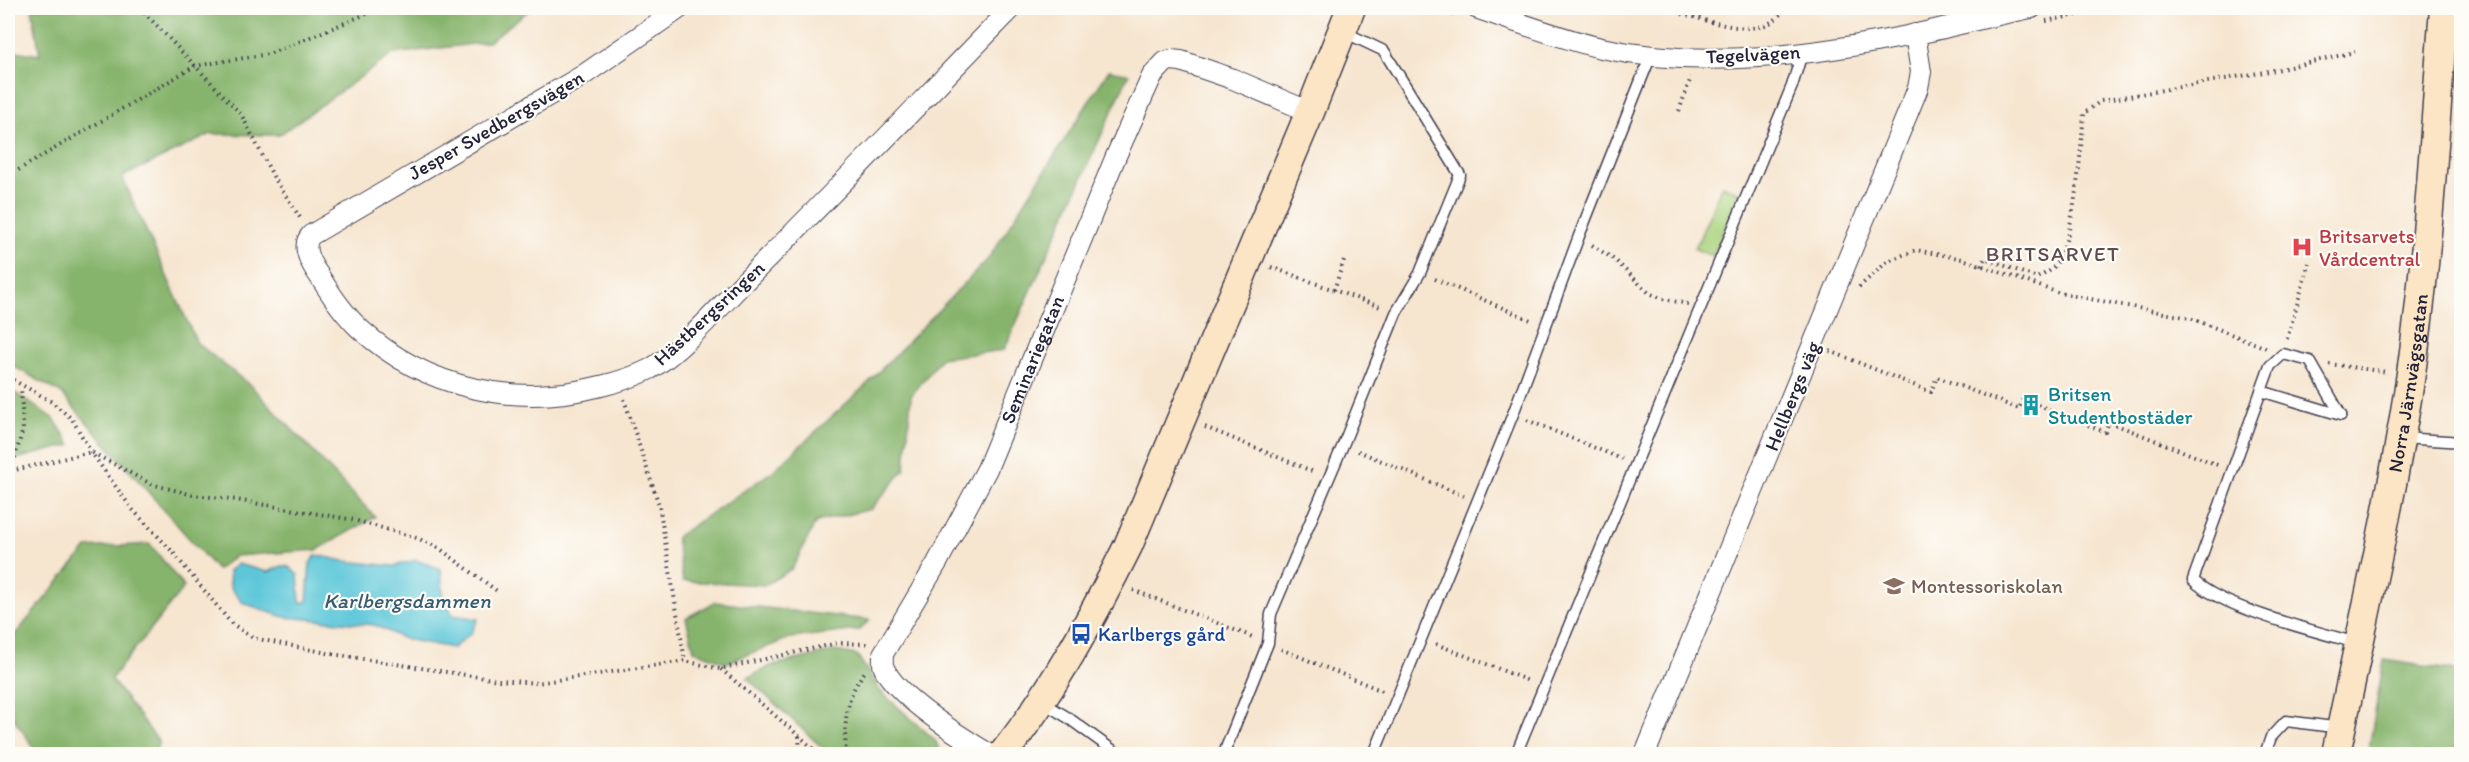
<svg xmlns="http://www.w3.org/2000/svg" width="2469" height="762" font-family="Itim,sans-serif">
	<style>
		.green { fill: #a9d27d; stroke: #667a5c; stroke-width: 1.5 }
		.forest { fill: #86b46c; stroke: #546b54; stroke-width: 1.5 }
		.water { fill: #5dc7d9; stroke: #40748a; stroke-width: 1.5 }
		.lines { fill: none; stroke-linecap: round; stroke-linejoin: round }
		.lane-casing { stroke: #423f51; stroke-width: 13 }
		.street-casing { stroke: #423f51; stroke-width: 22 }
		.secondary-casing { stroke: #423f51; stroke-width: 31 }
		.path { stroke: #423f51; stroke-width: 4; stroke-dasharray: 1.5 4.5; stroke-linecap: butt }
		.lane { stroke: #fff; stroke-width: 10 }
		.street { stroke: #fff; stroke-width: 20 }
		.secondary { stroke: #fce5c4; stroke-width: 28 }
		.labels { text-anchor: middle; stroke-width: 4.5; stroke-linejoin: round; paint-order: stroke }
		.street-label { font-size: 20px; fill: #22223b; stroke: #fdfcf7 }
		.health-label { font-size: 20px; fill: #be3a42; stroke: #fdfcf7; text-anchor: start }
		.culture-label { font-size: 20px; fill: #0d838f; stroke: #fdfcf7; text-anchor: start }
		.education-label { font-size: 20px; fill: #785e54; stroke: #fdfcf7; text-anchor: start }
		.transit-label { font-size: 20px; fill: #164399; stroke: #fdfcf7; text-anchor: start }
		.neighbourhood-label { font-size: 21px; letter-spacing: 1.5px; fill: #604b4f; stroke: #fdfcf7 }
		.water-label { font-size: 21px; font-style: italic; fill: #375c72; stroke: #fdfcf7 }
	</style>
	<rect width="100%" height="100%" fill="#fdfcf7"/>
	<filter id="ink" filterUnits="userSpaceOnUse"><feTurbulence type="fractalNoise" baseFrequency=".0167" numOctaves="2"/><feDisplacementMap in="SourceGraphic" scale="12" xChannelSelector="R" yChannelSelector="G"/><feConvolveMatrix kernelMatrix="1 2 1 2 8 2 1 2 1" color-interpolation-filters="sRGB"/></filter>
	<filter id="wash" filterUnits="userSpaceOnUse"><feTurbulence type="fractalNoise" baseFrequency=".008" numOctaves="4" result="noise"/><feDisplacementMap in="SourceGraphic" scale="24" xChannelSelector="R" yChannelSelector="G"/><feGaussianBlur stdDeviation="1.35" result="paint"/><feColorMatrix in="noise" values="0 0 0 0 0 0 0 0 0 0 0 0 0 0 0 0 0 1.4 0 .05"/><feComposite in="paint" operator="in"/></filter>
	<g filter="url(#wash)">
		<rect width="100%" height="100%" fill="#f6e5cf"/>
		<!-- green -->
		<polygon class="green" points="1722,185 1740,193 1713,256 1695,249"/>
		<!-- forest -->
		<g class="forest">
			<polygon points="32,8 532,8 488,42 393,54 279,135 211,134 122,177 197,343 252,387 375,517 317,550 235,556 217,570 61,393 8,363 8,50 40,55"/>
			<polygon points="1109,70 1129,74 1004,350 941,358 911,396 905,469 871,509 816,522 792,569 765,585 683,581 676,537 773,471 865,386 989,258"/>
			<polygon points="8,388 54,419 71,445 8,461"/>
			<polygon points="150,544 184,587 111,679 159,742 154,754 38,754 8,710 8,643 87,548"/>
			<polygon points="715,602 870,620 859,630 790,638 726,663 694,650 686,618"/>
			<polygon points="835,651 857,655 881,692 935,740 942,754 829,754 747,678 773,665"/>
			<polygon points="2384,660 2461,672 2461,754 2368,754"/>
		</g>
		<!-- water -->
		<polygon class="water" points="316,555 344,561 394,566 416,560 441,569 443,597 453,615 478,619 471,633 453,648 404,639 375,625 284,617 260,609 242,602 230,587 229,571 237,564 268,572 282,566 289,567 298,575 300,602 307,602 310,563"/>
	</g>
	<g filter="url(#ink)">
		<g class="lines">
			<defs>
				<g id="lane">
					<polyline points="2261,391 2341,415"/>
					<path d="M2341 415 2310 361 2283 354 2270 366 2193 580C2221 608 2317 632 2357 643"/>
					<polyline points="2402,438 2462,442"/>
					<polyline points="1042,702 1067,717 1118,754"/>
					<polyline points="1226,748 1268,643 1271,614 1343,445 1396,313 1420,273 1460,175 1384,51 1344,32"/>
					<polyline points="1374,754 1513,414 1579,236 1651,55"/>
					<polyline points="1516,754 1792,86 1802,53"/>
					<polyline points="2265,754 2271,737 2286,721 2341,728"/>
				</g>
				<g id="street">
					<path d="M680 8 582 76 311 235C300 247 312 266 320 277 331 295 344 314 360 329 426 389 516 408 601 386 618 382 634 377 650 369 681 352 723 303 749 277 838 189 925 97 1012 8"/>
					<path d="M1476 8C1517 22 1559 38 1601 48 1704 70 1815 55 1917 34 1955 26 1993 15 2032 8"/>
					<path id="s1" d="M989 754C961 737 897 697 884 668 882 664 883 659 883 654L937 563 987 469 1116 156 1152 76 1165 62 1171 60 1181 61 1233 79 1310 112"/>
					<polyline points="1645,754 1918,88 1921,72 1915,34"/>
				</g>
				<g id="secondary">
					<path d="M1003 754C1053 691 1092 618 1128 546L1310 112 1351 8"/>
					<path id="s2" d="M2336 754C2360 634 2389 514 2408 393 2428 265 2434 136 2444 8"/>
				</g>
			</defs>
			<!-- lane casing -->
			<use href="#lane" class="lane-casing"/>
			<!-- street casing -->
			<use href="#street" class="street-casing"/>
			<!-- secondary casing -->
			<use href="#secondary" class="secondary-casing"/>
			<!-- path -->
			<g class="path">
				<polyline points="140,8 241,114 273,176 301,219"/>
				<polyline points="1435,8 1457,16"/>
				<path d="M1682 14C1712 21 1766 44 1784 8"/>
				<polyline points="2046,21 2113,8"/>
				<polyline points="1679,111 1691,77"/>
				<polyline points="8,176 195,66 269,54 381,8"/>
				<polyline points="1592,245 1615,260 1649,293 1663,299 1688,304"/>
				<path d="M1981 266 1985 258 2037 278C2042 275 2049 272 2053 268 2075 244 2081 146 2084 113L2101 101 2281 69 2355 52"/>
				<polyline points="1271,267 1383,308"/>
				<polyline points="1435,279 1533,321"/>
				<polyline points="1859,287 1888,261 1916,250 1963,259 2059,293 2190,318 2269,349"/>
				<polyline points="1334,290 1344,260"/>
				<polyline points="2287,339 2309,263"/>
				<polyline points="1830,351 1931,392 1937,377 2019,409 2023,399 2105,432 2109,422 2220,466"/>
				<polyline points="2329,364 2387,372"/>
				<polyline points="8,377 52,402 72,419 91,452 132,509 170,549 231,623 253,638 332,654 498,680 537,683 685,661 720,669 838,643 867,644"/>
				<polyline points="624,399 659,505 685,661"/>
				<polyline points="1527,420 1622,459"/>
				<polyline points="1205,427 1314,472"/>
				<polyline points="1358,451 1464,496"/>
				<polyline points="11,471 91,452 151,484 193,495 230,499 354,520 417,538 439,548 497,591"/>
				<polyline points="8,474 11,471 23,429 21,387"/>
				<polyline points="1133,590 1255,638"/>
				<polyline points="1436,644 1529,681"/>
				<polyline points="1281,649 1385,692"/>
				<polyline points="721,669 820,754"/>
				<polyline points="799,736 800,754"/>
				<path d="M846 754C844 725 845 694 866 671"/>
			</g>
			<!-- lane -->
			<use href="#lane" class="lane"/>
			<!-- street -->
			<use href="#street" class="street"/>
			<!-- secondary -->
			<use href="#secondary" class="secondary"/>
		</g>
	</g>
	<!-- icons -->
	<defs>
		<symbol id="hospital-bare" viewBox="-9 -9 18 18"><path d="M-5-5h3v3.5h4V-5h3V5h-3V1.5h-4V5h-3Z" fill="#e0444e" stroke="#fdfcf7" stroke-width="2.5" paint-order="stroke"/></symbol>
		<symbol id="building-bare" viewBox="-9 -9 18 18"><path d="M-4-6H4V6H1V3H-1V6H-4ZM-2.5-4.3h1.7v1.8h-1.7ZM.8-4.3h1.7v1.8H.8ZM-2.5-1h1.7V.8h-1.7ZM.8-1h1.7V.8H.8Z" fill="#0f9aa8" stroke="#fdfcf7" stroke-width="2.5" paint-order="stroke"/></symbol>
		<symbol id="school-bare" viewBox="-9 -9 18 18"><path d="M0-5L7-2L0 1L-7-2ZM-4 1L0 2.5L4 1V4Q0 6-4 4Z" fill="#8d6e63" stroke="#fdfcf7" stroke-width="2.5" paint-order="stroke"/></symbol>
		<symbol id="bus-bare" viewBox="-9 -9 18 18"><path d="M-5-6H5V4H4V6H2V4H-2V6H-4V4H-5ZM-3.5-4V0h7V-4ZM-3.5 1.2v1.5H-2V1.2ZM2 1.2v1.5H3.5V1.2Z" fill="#1a4fb4" stroke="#fdfcf7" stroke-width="2.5" paint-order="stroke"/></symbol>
	</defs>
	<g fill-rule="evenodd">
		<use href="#hospital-bare" x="2287" y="232" width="30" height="30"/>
		<use href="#building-bare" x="2016" y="390" width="30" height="30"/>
		<use href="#school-bare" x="1879" y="571" width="30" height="30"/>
		<use href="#bus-bare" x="1066" y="619" width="30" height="30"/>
	</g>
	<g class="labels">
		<!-- street labels -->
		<g class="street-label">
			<text transform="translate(1753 54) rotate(-3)" y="7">Tegelvägen</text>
			<text transform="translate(496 125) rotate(-30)" y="7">Jesper Svedbergsvägen</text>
			<text transform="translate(709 313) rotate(-43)" y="7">Hästbergsringen</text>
			<text dy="7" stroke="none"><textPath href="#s1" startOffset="482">Seminariegatan</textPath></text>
			<text dy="7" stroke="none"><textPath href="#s2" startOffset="378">Norra Järnvägsgatan</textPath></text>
			<text transform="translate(1792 396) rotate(-68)" y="7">Hellbergs väg</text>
		</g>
		<!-- health labels -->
		<g class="health-label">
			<text x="2319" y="243">Britsarvets<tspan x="2319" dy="23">Vårdcentral</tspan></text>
		</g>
		<!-- culture labels -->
		<g class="culture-label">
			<text x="2048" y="401">Britsen<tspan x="2048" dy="23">Studentbostäder</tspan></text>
		</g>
		<!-- education labels -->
		<g class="education-label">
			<text x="1911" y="593">Montessoriskolan</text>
		</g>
		<!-- transit labels -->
		<g class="transit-label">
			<text x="1098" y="641">Karlbergs gård</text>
		</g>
		<!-- neighbourhood labels -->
		<g class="neighbourhood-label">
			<text x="2053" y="261">BRITSARVET</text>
		</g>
		<!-- water labels -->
		<g class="water-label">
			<text x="407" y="608">Karlbergsdammen</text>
		</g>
	</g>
	<!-- margin -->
	<rect width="2469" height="762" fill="none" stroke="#fdfcf7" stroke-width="30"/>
</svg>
